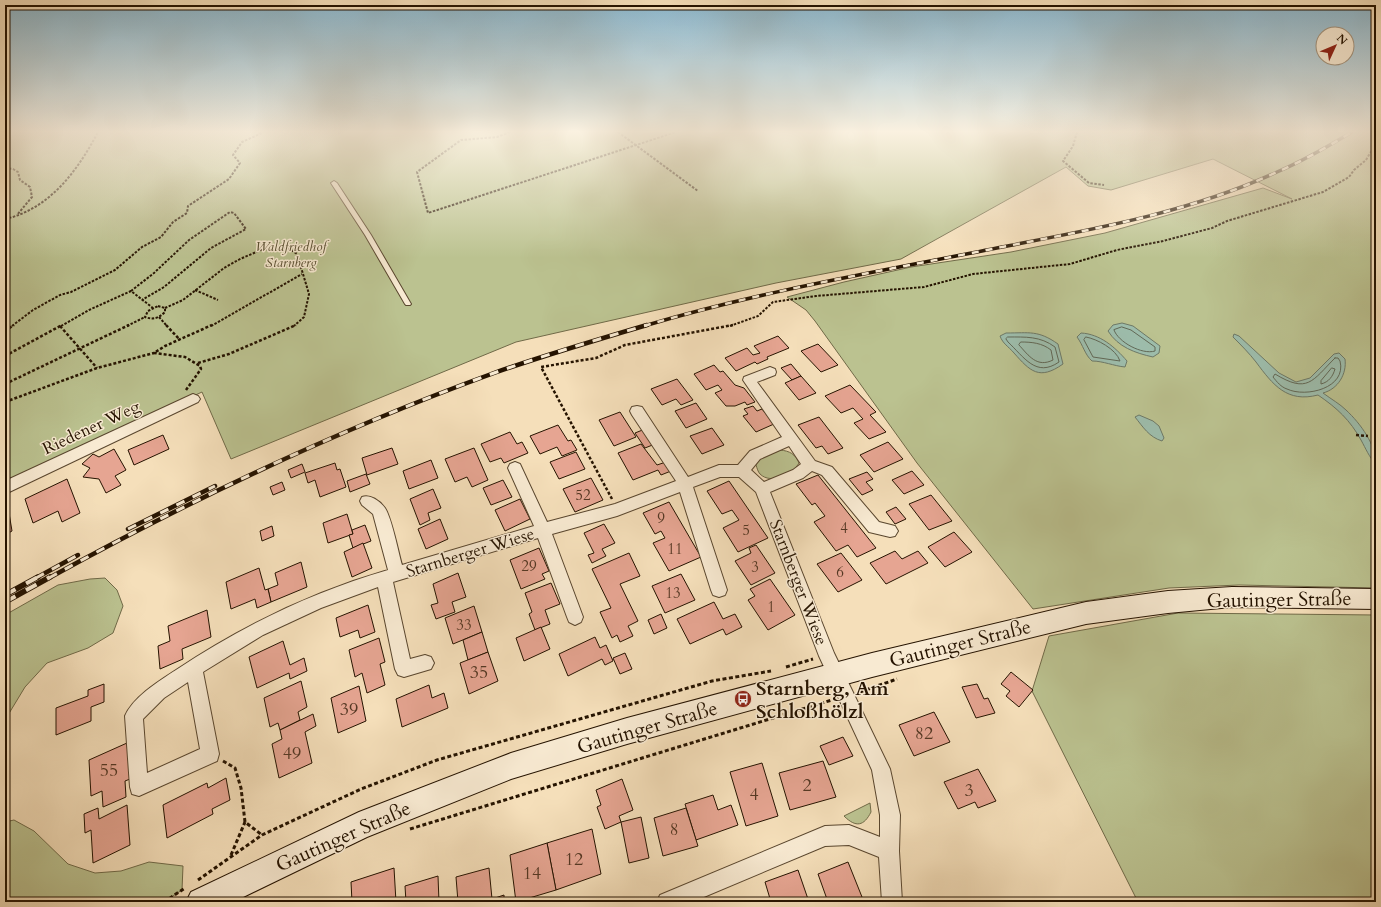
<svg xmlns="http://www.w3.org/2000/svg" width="1381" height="907" font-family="Cardo,serif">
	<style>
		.green { fill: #bbc290; stroke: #706a48 }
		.water { fill: #9dbdac; stroke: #6d7967 }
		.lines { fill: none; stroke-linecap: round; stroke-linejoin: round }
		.shore { stroke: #616856; stroke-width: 1 }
		.building { fill: #e6a592; stroke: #251300 }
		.service-casing { stroke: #59462e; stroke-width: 2 }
		.minor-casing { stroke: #59462e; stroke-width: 2 }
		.secondary-casing { stroke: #251300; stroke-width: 2 }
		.path-far2 { stroke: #251300; stroke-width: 2; stroke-dasharray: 2.5 1.5; stroke-linecap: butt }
		.path-far1 { stroke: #251300; stroke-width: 2.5; stroke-dasharray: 3 2; stroke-linecap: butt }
		.path { stroke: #251300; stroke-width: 3; stroke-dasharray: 4 2.5; stroke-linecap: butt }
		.service { fill: #f8ead2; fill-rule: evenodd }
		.minor { fill: #f8ead2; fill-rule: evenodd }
		.secondary { fill: #f8ead2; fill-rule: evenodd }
		.rail-far2-casing { stroke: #251300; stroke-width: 3.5 }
		.rail-far1-casing { stroke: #251300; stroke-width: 4.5 }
		.rail-casing { stroke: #251300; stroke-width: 5.5 }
		.rail-far2 { stroke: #f8ead2; stroke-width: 2.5; stroke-dasharray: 7; stroke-linecap: butt }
		.rail-far1 { stroke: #f8ead2; stroke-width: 3; stroke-dasharray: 9; stroke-linecap: butt }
		.rail { stroke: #f8ead2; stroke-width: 4; stroke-dasharray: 12; stroke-linecap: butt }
		.labels { text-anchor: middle; stroke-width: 3; stroke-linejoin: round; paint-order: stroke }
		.far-park-label { font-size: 14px; font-style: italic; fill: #5a5032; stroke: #f8ead2 }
		.number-label { font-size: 15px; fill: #553824 }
		.street-label { font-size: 17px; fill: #251300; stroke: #f8ead2 }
		.near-number-label { font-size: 18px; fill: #553824 }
		.near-street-label { font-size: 20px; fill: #251300; stroke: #f8ead2 }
		.near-poi-label { font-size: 20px; font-weight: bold; fill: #251300; stroke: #f8ead2; text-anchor: start }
	</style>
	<rect width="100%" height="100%" fill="#f5dfba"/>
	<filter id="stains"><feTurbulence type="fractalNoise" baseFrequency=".005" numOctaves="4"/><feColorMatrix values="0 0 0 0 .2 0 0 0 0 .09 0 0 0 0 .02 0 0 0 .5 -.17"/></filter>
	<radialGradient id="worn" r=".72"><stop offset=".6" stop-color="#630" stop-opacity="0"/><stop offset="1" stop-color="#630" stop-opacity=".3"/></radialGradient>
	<!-- green -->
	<g class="green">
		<polygon points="5,132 1376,132 1376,588 1239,585 1169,588 1033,609 917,463 815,321 806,310 787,297 844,282 911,267 1011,252 1105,233 1263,188 1292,199 1213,159 1111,190 1088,186 1066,167 901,259 776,283 516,342 231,459 202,392 5,483"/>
		<path d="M780 450C790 451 795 454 799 463 793 474 771 485 760 474 758 472 757 468 756 465L758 460Z"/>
		<polygon points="105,578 117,590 123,606 113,633 88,648 47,663 25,687 5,720 5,615 58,585 90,579"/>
		<polygon points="1178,613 1376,615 1376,902 1138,902 1032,691 1049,636"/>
		<path d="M870 803 871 812C864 826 856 828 844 816Z"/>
		<polygon points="14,820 34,831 68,864 95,873 121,871 149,862 183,866 182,890 164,902 5,902 5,822"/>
	</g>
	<!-- water -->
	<g class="water">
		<path d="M1122 323 1133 326 1160 346 1159 353 1153 357C1135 353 1118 347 1108 331L1113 325Z"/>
		<path d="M1006 333C1030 333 1038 330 1058 344L1063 364C1039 381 1030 371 1014 353 1008 346 1003 344 1000 336Z"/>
		<path d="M1081 333C1100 334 1115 347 1127 361L1125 367C1114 366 1103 361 1092 361 1085 355 1083 345 1077 337Z"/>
		<path d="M1234 334 1239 336 1279 373 1296 382 1310 378 1334 354 1339 353 1345 359C1347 374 1338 389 1323 393 1331 399 1340 404 1346 410 1361 424 1376 445 1376 464 1369 457 1366 449 1361 440 1350 420 1337 408 1318 395 1287 403 1273 385 1256 362 1249 353 1241 345 1233 337Z"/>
		<path d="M1139 415 1153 421 1159 426 1164 438 1162 441C1149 437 1143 427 1135 417Z"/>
	</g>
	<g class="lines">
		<!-- shore -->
		<g class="shore">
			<path d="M1122 327 1131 330 1155 347V351C1142 355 1118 342 1114 330Z"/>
			<path d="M1008 337C1026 337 1040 336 1055 347L1059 362C1036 378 1024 357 1008 342L1006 339Z"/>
			<path d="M1086 337C1097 339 1116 349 1120 361L1093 357 1084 340Z"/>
			<path d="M1021 342C1032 342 1042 343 1051 350L1053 360C1037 368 1029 356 1019 345Z"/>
			<path d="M1335 358H1338L1340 361C1347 388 1306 398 1287 389 1281 387 1277 382 1273 377L1275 374C1308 394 1312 381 1335 358Z"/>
			<path d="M1332 368 1335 369C1333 376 1329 382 1321 384V381Z"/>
		</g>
	</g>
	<!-- building -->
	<g class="building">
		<polygon points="778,336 789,348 767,357 768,359 757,364 755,362 736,371 725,358 747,348 753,355 760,353 754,346"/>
		<polygon points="818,344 838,365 821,372 801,351"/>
		<polygon points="791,364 801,376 792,380 781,368"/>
		<polygon points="714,365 720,372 723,371 735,385 744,388 755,402 747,405 745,402 735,406 726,406 715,393 722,390 718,385 706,390 694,374"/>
		<polygon points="801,376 816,393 799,400 785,383"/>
		<polygon points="677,379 693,400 681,405 676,399 662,405 651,389"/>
		<polygon points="850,385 876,412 870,415 886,432 869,439 854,423 863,419 853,408 841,413 825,396"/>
		<polygon points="696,403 707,419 686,428 675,411"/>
		<polygon points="753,406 757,411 762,409 774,424 756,432 743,416 748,414 744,409"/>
		<polygon points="620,412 636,437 614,446 599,420"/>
		<polygon points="819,417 843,448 828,454 822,446 816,448 798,425"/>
		<polygon points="558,425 568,441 571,440 577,450 562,456 557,447 540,454 530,436"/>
		<polygon points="712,428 724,445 702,454 690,436"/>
		<polygon points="645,429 655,444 645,448 635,433"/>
		<polygon points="510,432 517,444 522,442 528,453 504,463 501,458 490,462 481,444"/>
		<polygon points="163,435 169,449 134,465 128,450"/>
		<polygon points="888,442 903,459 874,472 860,455"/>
		<polygon points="641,444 657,465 666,462 671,471 661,475 658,470 633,480 618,453"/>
		<polygon points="392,448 398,464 367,475 362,458"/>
		<polygon points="474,448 488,480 472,487 467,477 455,482 445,459"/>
		<polygon points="114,449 126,470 115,476 121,485 106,493 99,479 83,477 90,468 82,464 93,454 99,457"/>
		<polygon points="576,452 585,469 559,479 550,462"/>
		<polygon points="431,460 438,478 409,489 403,471"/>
		<polygon points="335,463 337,470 340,469 346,487 320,497 315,480 308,483 305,473"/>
		<polygon points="302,464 305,472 291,478 288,470"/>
		<polygon points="912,471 924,485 904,494 892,480"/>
		<polygon points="867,472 873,479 866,482 873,490 862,495 849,479"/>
		<polygon points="366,474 370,484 350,492 347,481"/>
		<polygon points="818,475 876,548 857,557 848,545 836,551 814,522 825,516 815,503 812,505 796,484"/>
		<polygon points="591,478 603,500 575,512 563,489"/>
		<polygon points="67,479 80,513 62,522 58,511 33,523 25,499"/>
		<polygon points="503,480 512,497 491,505 483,488"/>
		<polygon points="729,481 768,538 738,552 723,528 739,520 732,510 722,514 707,491"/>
		<polygon points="282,482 285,490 273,495 270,487"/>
		<polygon points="433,489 441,508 428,513 430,520 420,525 410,499"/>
		<polygon points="931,495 952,521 929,530 909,504"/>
		<polygon points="520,499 530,519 505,531 495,510"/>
		<polygon points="669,502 701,557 669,571 653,543 665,538 661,531 655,534 643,513"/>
		<polygon points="896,507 906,519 895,524 886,512"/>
		<polygon points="9,513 12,531 5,535 5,515"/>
		<polygon points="347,514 353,534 328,543 323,523"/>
		<polygon points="440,519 448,539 426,549 418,529"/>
		<polygon points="604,524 615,543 602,549 606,556 592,563 588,555 594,553 584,533"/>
		<polygon points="365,525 371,541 353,548 349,535 353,534 352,530"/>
		<polygon points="272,526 274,536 262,541 260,531"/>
		<polygon points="954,532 972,552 945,567 928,547"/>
		<polygon points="363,543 372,568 352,577 344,552"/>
		<polygon points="756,545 775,573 751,585 735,561 751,553 749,548"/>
		<polygon points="539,548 549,571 542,574 545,579 521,589 510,560"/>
		<polygon points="895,551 902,559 918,551 928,563 886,584 870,563"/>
		<polygon points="629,553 640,576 620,584 638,621 628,626 633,636 620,642 617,635 612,638 600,612 611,608 592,569"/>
		<polygon points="841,553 862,580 838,592 817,564"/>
		<polygon points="301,562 307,587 271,602 268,589 278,585 275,573"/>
		<polygon points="259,568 265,590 268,589 271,602 257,608 255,599 231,609 226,582"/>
		<polygon points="458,573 466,597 452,602 455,612 436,619 431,605 438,603 433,584"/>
		<polygon points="681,574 695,600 665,613 652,586"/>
		<polygon points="770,579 795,615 768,630 748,600 755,596 750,589"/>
		<polygon points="551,583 560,604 545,610 550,624 535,630 529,614 532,612 525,593"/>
		<polygon points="714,602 723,619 735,614 742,627 726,635 723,629 690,644 677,619"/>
		<polygon points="368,605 375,632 360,638 358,630 340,637 336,618"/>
		<polygon points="474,606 482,632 453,644 445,618"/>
		<polygon points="207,610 211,637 182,649 183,659 160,669 158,646 170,641 168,626"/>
		<polygon points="661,614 667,628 654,634 648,620"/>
		<polygon points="541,627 550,649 524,661 516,638"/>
		<polygon points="482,632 488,652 468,660 463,640"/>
		<polygon points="595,637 600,648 606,645 613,661 605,665 602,659 568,676 559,654"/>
		<polygon points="379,638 385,662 380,664 385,685 367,693 362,673 355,677 349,650"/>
		<polygon points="283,641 290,665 304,658 307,671 290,679 289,673 257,688 249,657"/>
		<polygon points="488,652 498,681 469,694 460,663"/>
		<polygon points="625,653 632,669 620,674 613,658"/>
		<polygon points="1011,672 1033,690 1019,707 1006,696 1010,691 1001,684"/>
		<polygon points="301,681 307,707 298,712 300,720 280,730 278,723 270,727 264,698"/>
		<polygon points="104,684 104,702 91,707 91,721 56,735 56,708 88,696 88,690"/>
		<polygon points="977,684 984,699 988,698 995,713 976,718 962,687"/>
		<polygon points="429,685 432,698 444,693 448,708 402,727 396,699"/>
		<polygon points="359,686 366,721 338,733 331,698"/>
		<polygon points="934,712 950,742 914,756 899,725"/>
		<polygon points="313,714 316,726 305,732 312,763 279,778 272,744 282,739 280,730"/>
		<polygon points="843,737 853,756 829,765 820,746"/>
		<polygon points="127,743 130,779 125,781 126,797 103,807 102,791 91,796 89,760"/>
		<polygon points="823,761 836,797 790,810 779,773"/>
		<polygon points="762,763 778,816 746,826 730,772"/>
		<polygon points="978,769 996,801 978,808 975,802 958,809 944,782"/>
		<polygon points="226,778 230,800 212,809 213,814 167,838 163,805 207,783 208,788"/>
		<polygon points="622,779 633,810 619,816 621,822 605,829 597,807 601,805 596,790"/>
		<polygon points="713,795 718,810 731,805 738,825 696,840 685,804"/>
		<polygon points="127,805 130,845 93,863 91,830 85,833 84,814 98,808 99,819"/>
		<polygon points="686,808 698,846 663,856 654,818"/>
		<polygon points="641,817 649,858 629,863 621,822"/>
		<polygon points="592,829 601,874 556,890 547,843"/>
		<polygon points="547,843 556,890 516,902 510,855"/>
		<polygon points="848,862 864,902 828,902 818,874"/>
		<polygon points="394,868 396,902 352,902 351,882"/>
		<polygon points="489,868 492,899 504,895 504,902 458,902 456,877"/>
		<polygon points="798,870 809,902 771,902 765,882"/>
		<polygon points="438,876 439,902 406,902 405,886"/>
	</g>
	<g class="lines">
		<defs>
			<polygon id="service" points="334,181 337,183 371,235 411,304 410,305 406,305 405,304 365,235 331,183"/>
			<g id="minor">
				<path d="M770 367 775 369 776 372 775 375 757 382 815 461 832 467 879 522 895 526 898 531 895 536 890 537 869 532 822 475 812 471 803 478 770 492 834 653 890 769 900 815 899 851 902 902H882L879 857 849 845 825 846 692 902H657L660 895 825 826 849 825 880 837V815L872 770 819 656 756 492 739 477H720L693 487 727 590 725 595 719 597 713 595 711 590 680 492 617 516 552 534 583 617 581 622 575 625 569 622 567 617 538 538 393 582 410 659 425 655 431 657 434 663 431 669 404 677 398 675 395 669 378 587 321 608 263 635 203 672 219 754 217 761 139 796 132 794 130 787 125 716C133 697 159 681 176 670 242 626 312 592 388 570L373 514 362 505 360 501 362 497C370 494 380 501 385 508 392 519 398 551 402 565L534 526 508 468 510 464 515 462 520 464 547 522 615 504 676 481 632 415 630 411 632 407 637 406 642 407 688 477 719 465H738L750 451 782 437 743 380 744 377ZM789 446 801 464 793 470 764 482 751 470 760 459ZM188 682 200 749 147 773 143 719 164 698Z"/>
				<polygon points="193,394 198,396 200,399 198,402 5,494 5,481"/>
			</g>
			<polygon id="secondary" points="1232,587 1376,589 1376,609 1232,607 1168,613 1086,624 872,677 627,744 511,779 367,837 233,902 186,902 191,892 359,812 511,753 627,718 872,653 1086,602 1168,591"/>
		</defs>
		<!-- service casing -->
		<use href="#service" class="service-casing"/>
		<!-- minor casing -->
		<use href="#minor" class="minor-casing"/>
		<!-- secondary casing -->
		<use href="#secondary" class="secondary-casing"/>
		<!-- path-far2 -->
		<g class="path-far2">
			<polyline points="510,132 497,137 461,140 417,172 428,213 676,132"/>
			<polyline points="618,132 698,191"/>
			<polyline points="1077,132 1073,146 1063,161 1089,183 1104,185"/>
			<polyline points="5,168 13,169 18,172 20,180 30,187 32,197 17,215"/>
			<path d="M5 219C50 209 78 170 98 132"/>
			<polyline points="195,290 218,300"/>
			<polyline points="131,291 154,273 189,240 230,212 234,213 246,229 211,248 164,287 142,300"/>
			<path d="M158 306 165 308V312C159 318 153 320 145 317L148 311Z"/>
			<polyline points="165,308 183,300 224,268 240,259 261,250 282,247 290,249 297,254 309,294 304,317 294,326"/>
			<polyline points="159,317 167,326"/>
			<polyline points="12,326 33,310 60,295 71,292 115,270 142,247 161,237 173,222 187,213 188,206 229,179 240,163 233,155 242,142 264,132"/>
			<polyline points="61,326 89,310 131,291 153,308"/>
			<polyline points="127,326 145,317"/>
			<polyline points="211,326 302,274"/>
			<polyline points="730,326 758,316 773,302 816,296 924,287 973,274 1070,264 1117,250 1163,241 1212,228 1227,221 1323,192 1349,177 1354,170 1366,160 1376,143"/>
		</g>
		<!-- path-far1 -->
		<g class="path-far1">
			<polyline points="166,325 180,340"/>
			<polyline points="60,326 97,368"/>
			<polyline points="5,331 14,325"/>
			<polyline points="5,356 62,325"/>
			<polyline points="198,363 229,354 296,325"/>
			<polyline points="5,384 129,325"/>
			<polyline points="186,390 201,369 200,366 185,357 154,353 165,346 212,325"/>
			<polyline points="5,402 97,368 154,353"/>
			<polyline points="1356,435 1368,436"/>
			<polyline points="612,499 541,367 596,358 625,345 733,325"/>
		</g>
		<!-- path -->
		<g class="path">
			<polyline points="786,667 813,659"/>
			<polyline points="860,692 897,679"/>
			<polyline points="223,761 235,768 241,788 245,822 262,835"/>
			<polyline points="410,829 832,700"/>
			<polyline points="231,855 245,822"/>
			<polyline points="198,880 262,835 361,789 437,760 712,681 771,671"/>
			<polyline points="164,902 185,888"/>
			<polyline points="253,902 260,898"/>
		</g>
		<!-- service -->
		<use href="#service" class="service"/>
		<!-- minor -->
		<use href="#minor" class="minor"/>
		<!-- secondary -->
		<use href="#secondary" class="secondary"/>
		<defs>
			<path id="rail-far2" d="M644 326C761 291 882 271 1002 247 1095 229 1191 212 1277 172 1303 161 1327 147 1352 132"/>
			<g id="rail-far1">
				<polyline points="128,529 215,486"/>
				<polyline points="36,578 78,555"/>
				<path d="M49 578C192 499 340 429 494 373 545 355 596 340 647 325"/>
			</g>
			<g id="rail">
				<polyline points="5,595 38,577"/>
				<polyline points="5,602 50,577"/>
			</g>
		</defs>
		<!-- rail-far2 casing -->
		<use href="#rail-far2" class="rail-far2-casing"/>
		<!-- rail-far1 casing -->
		<use href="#rail-far1" class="rail-far1-casing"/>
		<!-- rail casing -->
		<use href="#rail" class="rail-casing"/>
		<!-- rail-far2 -->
		<use href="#rail-far2" class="rail-far2"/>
		<!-- rail-far1 -->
		<use href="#rail-far1" class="rail-far1"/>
		<!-- rail -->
		<use href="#rail" class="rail"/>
	</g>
	<!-- sky -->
	<linearGradient id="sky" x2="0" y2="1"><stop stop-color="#8ab8d0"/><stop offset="0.51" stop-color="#faf1e0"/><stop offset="1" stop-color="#faf1e0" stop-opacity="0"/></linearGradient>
	<rect width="1381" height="258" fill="url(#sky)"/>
	<!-- icons -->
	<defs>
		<symbol id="bus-disc" viewBox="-11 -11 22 22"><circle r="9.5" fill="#8f2418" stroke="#f8ead2"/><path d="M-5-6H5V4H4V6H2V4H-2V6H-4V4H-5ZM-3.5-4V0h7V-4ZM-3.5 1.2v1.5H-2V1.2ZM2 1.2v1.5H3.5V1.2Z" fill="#fff"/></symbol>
	</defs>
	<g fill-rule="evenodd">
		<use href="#bus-disc" x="733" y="689" width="20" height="20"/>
	</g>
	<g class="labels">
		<!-- far-park labels -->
		<g class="far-park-label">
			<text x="291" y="251">Waldfriedhof<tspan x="291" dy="16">Starnberg</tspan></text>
		</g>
		<!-- number labels -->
		<g class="number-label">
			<text x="583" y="500">52</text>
			<text x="661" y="523">9</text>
			<text x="844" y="533">4</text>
			<text x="746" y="535">5</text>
			<text x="675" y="554">11</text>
			<text x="529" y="571">29</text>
			<text x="755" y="572">3</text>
			<text x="840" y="577">6</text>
			<text x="673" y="598">13</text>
			<text x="771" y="612">1</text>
			<text x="464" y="630">33</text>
		</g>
		<!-- street labels -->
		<g class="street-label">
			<text transform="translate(91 427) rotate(-25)" y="6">Riedener Weg</text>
			<text transform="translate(470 552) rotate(-17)" y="6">Starnberger Wiese</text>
			<text transform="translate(799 582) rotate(69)" y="6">Starnberger Wiese</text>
		</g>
		<!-- near-number labels -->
		<g class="near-number-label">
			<text x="479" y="678">35</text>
			<text x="349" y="715">39</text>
			<text x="924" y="739">82</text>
			<text x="292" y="759">49</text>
			<text x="109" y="776">55</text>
			<text x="807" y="791">2</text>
			<text x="969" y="796">3</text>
			<text x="754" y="800">4</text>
			<text x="674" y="835">8</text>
			<text x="574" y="865">12</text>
			<text x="532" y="879">14</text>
		</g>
		<!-- near-street labels -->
		<g class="near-street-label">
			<text transform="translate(1279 599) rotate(-1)" y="7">Gautinger Straße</text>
			<text transform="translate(960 643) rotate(-14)" y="7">Gautinger Straße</text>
			<text transform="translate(647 727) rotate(-16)" y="7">Gautinger Straße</text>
			<text transform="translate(343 836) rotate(-24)" y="7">Gautinger Straße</text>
		</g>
		<!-- near-poi labels -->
		<g class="near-poi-label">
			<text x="756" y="695">Starnberg, Am<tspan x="756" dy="23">Schloßhölzl</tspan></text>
		</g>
	</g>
	<!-- margin -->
	<rect width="1381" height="907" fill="none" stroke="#f5dfba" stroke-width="20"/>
	<rect x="6" y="6" width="1369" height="895" fill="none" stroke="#251300" stroke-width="2"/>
	<rect x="10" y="10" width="1361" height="887" fill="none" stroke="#251300"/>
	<!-- north arrow -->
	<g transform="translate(1335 46) rotate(46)"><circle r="19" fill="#f8ead2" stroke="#a4947e"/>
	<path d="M0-3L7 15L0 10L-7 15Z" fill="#8f2418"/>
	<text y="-6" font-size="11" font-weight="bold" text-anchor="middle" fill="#251300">N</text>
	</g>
	<rect width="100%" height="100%" filter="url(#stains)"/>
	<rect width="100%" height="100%" fill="url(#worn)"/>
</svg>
